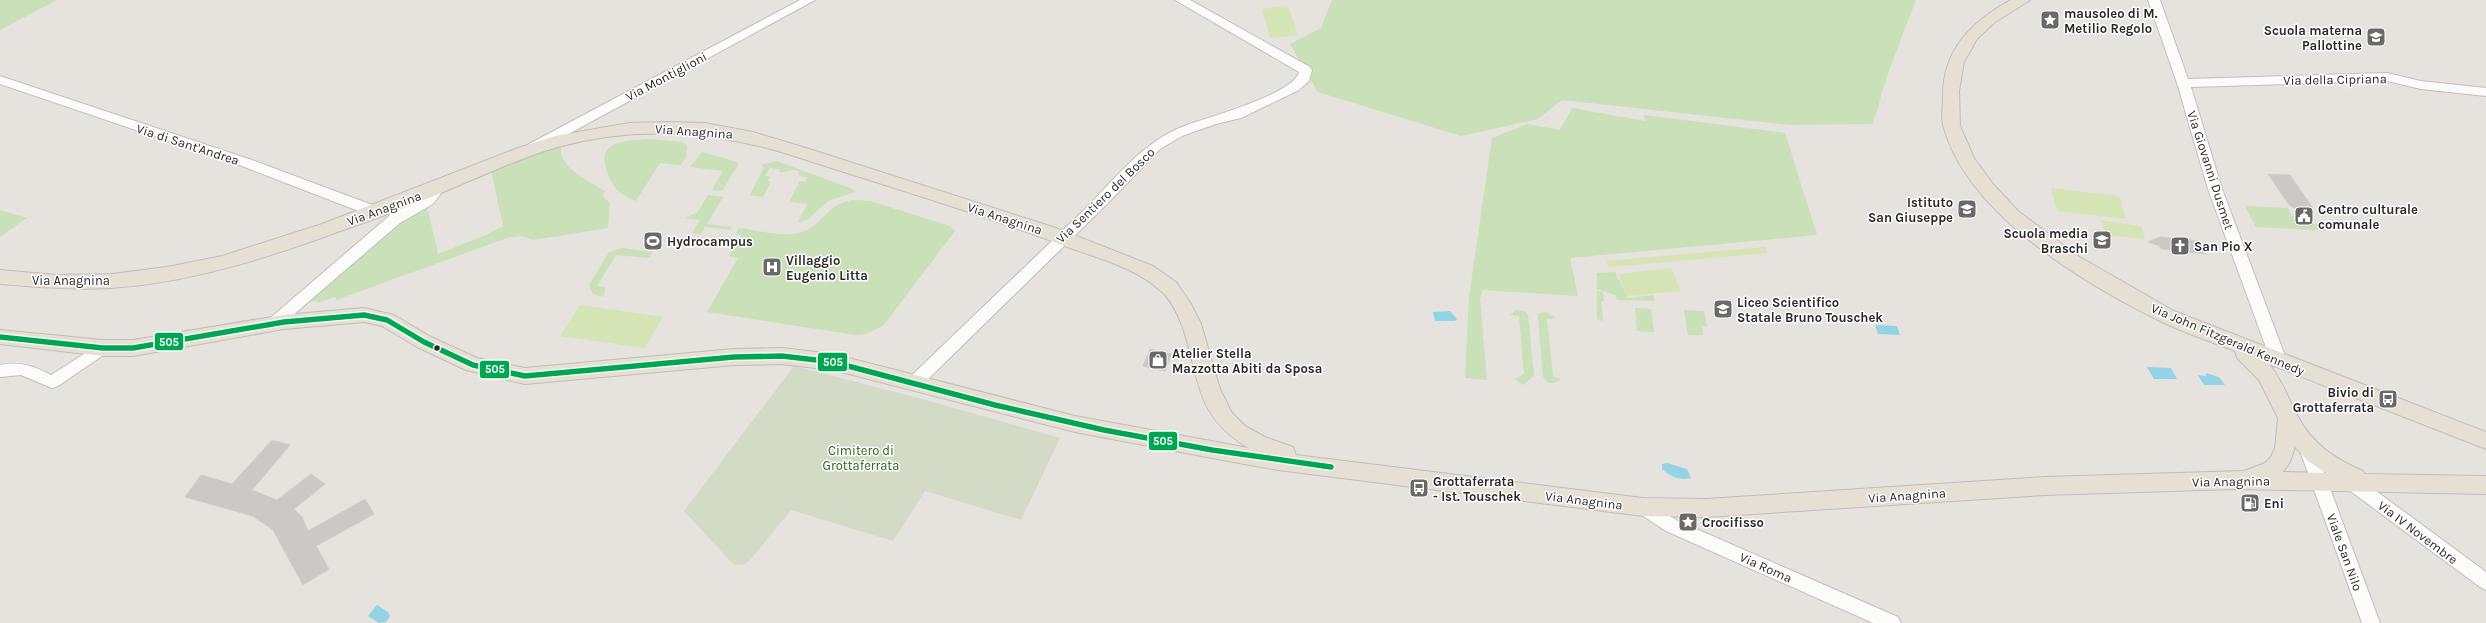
<svg xmlns="http://www.w3.org/2000/svg" width="2486" height="623" font-family="Karla,sans-serif">
	<style>
		.green { fill: #c9e0b8 }
		.cemetery { fill: #d3dac6 }
		.pitch { fill: #d4e4b5 }
		.water { fill: #93d3e6 }
		.building { fill: #cbc8c5; stroke: #d1ceca }
		.lines { fill: none; stroke-linecap: round; stroke-linejoin: round }
		.minor-casing { stroke: #c0bfbf; stroke-width: 2 }
		.major-casing { stroke: #bfbdbc; stroke-width: 2 }
		.minor { fill: #fbfbfa; fill-rule: evenodd }
		.major { fill: #e5e0d3; fill-rule: evenodd }
		.bus-1-casing { stroke: #fff; stroke-width: 8 }
		.bus-1 { stroke: #00a651; stroke-width: 5.5 }
		.bus-dot { fill: #282828; stroke: #fff; stroke-width: 1.5 }
		.labels { text-anchor: middle; stroke-width: 3; stroke-linejoin: round; paint-order: stroke }
		.poi-label { font-size: 13px; font-weight: bold; fill: #282828; stroke: #fff; text-anchor: start }
		.street-label { font-size: 13px; fill: #282828; stroke: #fff }
		.park-label { font-size: 13px; fill: #2c611c; stroke: #fff }
		.line-badge { stroke: #fff; stroke-width: 1.5 }
		.badge-label { font-size: 11px; text-anchor: middle; font-weight: bold; fill: #fff }
	</style>
	<rect width="100%" height="100%" fill="#e6e2de"/>
	<!-- green -->
	<g class="green">
		<polygon points="0,0 57,0 0,30"/>
		<polygon points="1332,0 1916,0 1887,76 1873,124 1790,125 1562,100 1538,119 1461,136 1318,92 1290,44 1321,28"/>
		<polygon points="1572,108 1645,121 1644,115 1785,133 1817,235 1570,258 1578,296 1483,290 1480,299 1487,380 1465,378 1469,297 1492,138 1527,124 1560,130"/>
		<path d="M650 139 683 142 687 146 686 157 681 165 660 163 636 201C629 198 622 195 617 190 609 180 598 156 610 147 620 139 638 141 650 139Z"/>
		<path d="M561 144C557 168 588 180 605 191L602 196 610 203 608 228 533 240 521 236 507 238 336 300 335 297 320 302 311 301 385 231 427 206 438 254 486 235 503 226 491 170Z"/>
		<polygon points="702,152 737,162 738,165 722,191 712,190 723,171 690,167"/>
		<path d="M776 161 853 189 855 192 828 201 807 220 798 223 807 204 789 202 800 181 805 182 808 177 800 176 797 170C790 169 786 173 779 172L780 169 770 168 765 176 770 177 768 181 771 182 763 197 750 195 764 167 761 165Z"/>
		<polygon points="708,195 723,197 707,224 732,227 730,230 705,227 701,234 692,233 700,220 685,218 698,212"/>
		<path d="M852 200 870 201 950 226 955 231 883 326 865 334 856 335 707 312 738 258 729 256 741 235 736 234 739 228C759 230 789 240 807 230 826 220 826 206 852 200Z"/>
		<polygon points="2245,206 2287,208 2298,224 2324,224 2330,231 2256,227"/>
		<polygon points="0,210 27,218 0,237"/>
		<polygon points="622,248 653,252 649,258 616,255 597,286 605,287 604,297 593,294 589,285 609,252"/>
		<polygon points="1615,272 1628,298 1653,295 1655,301 1617,300 1615,295 1597,289 1597,273"/>
		<polygon points="1597,291 1603,292 1604,301 1601,301 1603,321 1597,319"/>
		<polygon points="1635,308 1651,309 1654,332 1637,331"/>
		<polygon points="1516,310 1525,311 1528,315 1534,376 1523,385 1515,379 1524,374 1519,316 1510,315"/>
		<polygon points="1684,310 1704,311 1707,327 1702,326 1703,335 1688,335"/>
		<polygon points="1546,312 1556,318 1547,319 1553,376 1561,379 1555,383 1548,383 1543,377 1538,318 1539,313"/>
	</g>
	<!-- cemetery -->
	<polygon class="cemetery" points="794,366 926,400 1060,438 1021,520 925,491 893,541 791,510 750,560 743,565 734,565 684,511"/>
	<!-- pitch -->
	<g class="pitch">
		<polygon points="1288,6 1298,35 1270,38 1262,9"/>
		<polygon points="2051,188 2119,196 2126,219 2057,211"/>
		<polygon points="2101,220 2141,226 2145,239 2106,235"/>
		<polygon points="1765,247 1767,253 1609,267 1606,261"/>
		<polygon points="1671,268 1681,291 1627,296 1618,274"/>
		<polygon points="580,305 663,317 645,348 560,336"/>
	</g>
	<!-- water -->
	<g class="water">
		<polygon points="1450,311 1457,319 1455,321 1435,321 1433,312"/>
		<polygon points="1875,325 1897,326 1900,335 1878,334"/>
		<polygon points="2147,367 2171,368 2177,379 2154,379"/>
		<polygon points="2206,373 2219,377 2225,385 2204,385 2198,375 2206,376"/>
		<path d="M1667 463 1687 469 1691 478C1679 481 1670 476 1662 469V464Z"/>
		<polygon points="377,605 388,612 390,616 386,622 379,623 368,616"/>
	</g>
	<!-- building -->
	<g class="building">
		<polygon points="2268,174 2290,175 2313,208 2294,208 2289,205"/>
		<polygon points="2160,237 2200,241 2206,254 2161,249 2160,246 2148,242"/>
		<polygon points="1150,349 1172,354 1165,371 1143,366"/>
		<polygon points="272,440 290,445 252,490 277,500 311,474 325,484 294,509 302,517 308,531 365,499 374,514 316,546 329,569 303,585 273,530 253,516 185,497 201,475 232,484"/>
	</g>
	<g class="lines">
		<defs>
			<g id="minor">
				<polygon points="800,0 815,0 539,150 534,152 527,147 529,144"/>
				<path d="M1175 0H1190L1310 67 1312 70 1309 81 1299 90 1241 118 1216 124 1182 136 1160 149 1107 204 920 387 914 389 908 387 906 383 908 379C966 323 1024 268 1081 213 1114 181 1142 141 1187 125 1209 117 1294 94 1299 72Z"/>
				<polygon points="2148,0 2160,0 2188,79 2387,73 2421,81 2486,88 2486,96 2421,89 2387,81 2191,87 2222,189 2287,361 2284,365 2279,367 2274,365 2271,361 2208,189 2177,83"/>
				<polygon points="0,76 252,160 375,206 390,203 404,208 423,198 433,185 438,183 445,188 433,204 400,223 278,328 268,328 265,324 268,320 389,216 390,213 374,216 369,215 242,166 0,84"/>
				<path d="M103 342 108 344 111 348 108 352 58 386 52 388 21 375 0 377V365C19 361 34 366 51 375Z"/>
				<polygon points="2307,441 2313,443 2315,448 2380,623 2362,623 2299,448 2301,443"/>
				<polygon points="2351,475 2357,477 2486,572 2486,590 2480,587 2345,487 2343,482 2345,477"/>
				<polygon points="1643,500 1678,521 1898,617 1901,623 1873,623 1666,531 1637,512 1635,507 1637,502"/>
			</g>
			<path id="major" d="M2011 0H2030L1994 23 1977 39 1964 62 1959 91 1960 126 1974 158 1993 184 2018 211 2078 256 2174 311 2486 432V449L2269 364C2282 380 2288 398 2297 415 2311 443 2335 459 2363 471L2365 474 2486 476V494L2235 489 2045 495 1706 517 1643 516 1278 470 1212 458 1075 432 833 370 782 364 734 365 525 384 466 370 417 347 382 326 364 322 284 329 133 356H103L0 344V330L103 340H133L284 315 364 308 394 315 431 337 477 358 525 368 734 349 782 348 833 354 1075 416 1249 448C1197 418 1200 383 1184 331 1179 317 1173 302 1162 292 1138 269 1101 259 1070 248 979 213 886 186 794 156 717 131 638 125 558 147 525 156 494 171 462 184 421 202 378 218 335 233 264 259 188 283 111 288 74 290 37 287 0 284V270L56 275 112 274 167 267 222 256 322 224 518 148 555 136 629 123 667 122 705 123 753 132 806 148 1056 228 1153 266 1176 282 1191 304 1201 324 1220 389 1232 413 1245 426 1265 437 1293 447 1296 455 1643 498 1706 499 2045 477 2244 471 2265 463 2271 457 2275 448 2278 418 2259 380 2237 358 2235 351C2210 341 2184 333 2160 321 2083 283 1966 213 1943 125 1941 116 1943 107 1943 98 1942 50 1972 21 2011 0ZM2295 447 2308 461 2326 473 2283 472 2290 462Z"/>
		</defs>
		<!-- minor casing -->
		<use href="#minor" class="minor-casing"/>
		<!-- major casing -->
		<use href="#major" class="major-casing"/>
		<!-- minor -->
		<use href="#minor" class="minor"/>
		<!-- major -->
		<use href="#major" class="major"/>
		<defs>
			<polyline id="bus-1" points="0,337 103,348 133,348 284,322 364,315 387,320 424,342 473,365 525,376 734,357 782,356 833,362 995,405 1104,430 1212,450 1331,467"/>
		</defs>
		<!-- bus-1 casing -->
		<use href="#bus-1" class="bus-1-casing"/>
		<!-- bus-1 -->
		<use href="#bus-1" class="bus-1"/>
	</g>
	<!-- icons -->
	<defs>
		<symbol id="sight-square" viewBox="-11 -11 22 22"><rect x="-9" y="-9" width="18" height="18" rx="4" fill="#6a6968" stroke="#fff"/><path d="M0-6L1.8-2.2L6-1.7L2.9 1.2L3.7 5.4L0 3.3L-3.7 5.4L-2.9 1.2L-6-1.7L-1.8-2.2Z" fill="#fff"/></symbol>
		<symbol id="school-square" viewBox="-11 -11 22 22"><rect x="-9" y="-9" width="18" height="18" rx="4" fill="#6a6968" stroke="#fff"/><path d="M0-5L7-2L0 1L-7-2ZM-4 1L0 2.5L4 1V4Q0 6-4 4Z" fill="#fff"/></symbol>
		<symbol id="civic-square" viewBox="-11 -11 22 22"><rect x="-9" y="-9" width="18" height="18" rx="4" fill="#6a6968" stroke="#fff"/><path d="M-.6-6.5H3V-4.5H.6V-3L4-1V1h2V6H-6V1h2V-1L-.6-3ZM-1.2 2.5V6h2.4V2.5Z" fill="#fff"/></symbol>
		<symbol id="stadium-square" viewBox="-11 -11 22 22"><rect x="-9" y="-9" width="18" height="18" rx="4" fill="#6a6968" stroke="#fff"/><path d="M0-5a6.5 5 0 1 0 0 10a6.5 5 0 1 0 0-10ZM-3.5-1.8h7v3.6h-7Z" fill="#fff"/></symbol>
		<symbol id="church-square" viewBox="-11 -11 22 22"><rect x="-9" y="-9" width="18" height="18" rx="4" fill="#6a6968" stroke="#fff"/><path d="M-1.2-6h2.4v3.5h3.3v2.4h-3.3V6h-2.4V-.1h-3.3v-2.4h3.3Z" fill="#fff"/></symbol>
		<symbol id="hospital-square" viewBox="-11 -11 22 22"><rect x="-9" y="-9" width="18" height="18" rx="4" fill="#6a6968" stroke="#fff"/><path d="M-5-5h3v3.5h4V-5h3V5h-3V1.5h-4V5h-3Z" fill="#fff"/></symbol>
		<symbol id="shop-square" viewBox="-11 -11 22 22"><rect x="-9" y="-9" width="18" height="18" rx="4" fill="#6a6968" stroke="#fff"/><path d="M-5-2.5h2.3a2.7 3.5 0 0 1 5.4 0H5L5.5 6h-11ZM-1.5-2.5h3a1.5 2.3 0 0 0-3 0Z" fill="#fff"/></symbol>
		<symbol id="bus-square" viewBox="-11 -11 22 22"><rect x="-9" y="-9" width="18" height="18" rx="4" fill="#6a6968" stroke="#fff"/><path d="M-5-6H5V4H4V6H2V4H-2V6H-4V4H-5ZM-3.5-4V0h7V-4ZM-3.5 1.2v1.5H-2V1.2ZM2 1.2v1.5H3.5V1.2Z" fill="#fff"/></symbol>
		<symbol id="fuel-square" viewBox="-11 -11 22 22"><rect x="-9" y="-9" width="18" height="18" rx="4" fill="#6a6968" stroke="#fff"/><path d="M-5.5-6h7V0h2V4h1.3V-2.5L3-4.5l.8-.8L6-3V5H2.5V1h-1V6h-7ZM-4.2-4.7v3.2H.2V-4.7Z" fill="#fff"/></symbol>
	</defs>
	<g fill-rule="evenodd">
		<use href="#sight-square" x="2039" y="9" width="22" height="22"/>
		<use href="#school-square" x="2365" y="26" width="22" height="22"/>
		<use href="#school-square" x="1956" y="198" width="22" height="22"/>
		<use href="#civic-square" x="2293" y="205" width="22" height="22"/>
		<use href="#school-square" x="2091" y="229" width="22" height="22"/>
		<use href="#stadium-square" x="642" y="230" width="22" height="22"/>
		<use href="#church-square" x="2169" y="235" width="22" height="22"/>
		<use href="#hospital-square" x="761" y="256" width="22" height="22"/>
		<use href="#school-square" x="1712" y="298" width="22" height="22"/>
		<use href="#shop-square" x="1147" y="349" width="22" height="22"/>
		<use href="#bus-square" x="2377" y="388" width="22" height="22"/>
		<use href="#bus-square" x="1408" y="477" width="22" height="22"/>
		<use href="#fuel-square" x="2239" y="492" width="22" height="22"/>
		<use href="#sight-square" x="1677" y="511" width="22" height="22"/>
	</g>
	<!-- markers -->
	<circle class="bus-dot" cx="437" cy="348" r="3.5"/>
	<g class="labels">
		<!-- poi labels -->
		<g class="poi-label">
			<text x="2064" y="18">mausoleo di M.<tspan x="2064" dy="15">Metilio Regolo</tspan></text>
			<text x="2362" y="35" text-anchor="end">Scuola materna<tspan x="2362" dy="15">Pallottine</tspan></text>
			<text x="1953" y="207" text-anchor="end">Istituto<tspan x="1953" dy="15">San Giuseppe</tspan></text>
			<text x="2318" y="214">Centro culturale<tspan x="2318" dy="15">comunale</tspan></text>
			<text x="2088" y="238" text-anchor="end">Scuola media<tspan x="2088" dy="15">Braschi</tspan></text>
			<text x="667" y="246">Hydrocampus</text>
			<text x="2194" y="251">San Pio X</text>
			<text x="786" y="265">Villaggio<tspan x="786" dy="15">Eugenio Litta</tspan></text>
			<text x="1737" y="307">Liceo Scientifico<tspan x="1737" dy="15">Statale Bruno Touschek</tspan></text>
			<text x="1172" y="358">Atelier Stella<tspan x="1172" dy="15">Mazzotta Abiti da Sposa</tspan></text>
			<text x="2374" y="397" text-anchor="end">Bivio di<tspan x="2374" dy="15">Grottaferrata</tspan></text>
			<text x="1433" y="486">Grottaferrata<tspan x="1433" dy="15">- Ist. Touschek</tspan></text>
			<text x="2264" y="508">Eni</text>
			<text x="1702" y="527">Crocifisso</text>
		</g>
		<!-- street labels -->
		<g class="street-label">
			<text transform="translate(666 76) rotate(-28)" y="5">Via Montiglioni</text>
			<text transform="translate(2335 79) rotate(-1)" y="5">Via della Cipriana</text>
			<text transform="translate(694 131) rotate(4)" y="5">Via Anagnina</text>
			<text transform="translate(188 144) rotate(18)" y="5">Via di Sant'Andrea</text>
			<text transform="translate(2211 170) rotate(72)" y="5">Via Giovanni Dusmet</text>
			<text transform="translate(1105 195) rotate(-44)" y="5">Via Sentiero del Bosco</text>
			<text transform="translate(384 208) rotate(-20)" y="5">Via Anagnina</text>
			<text transform="translate(1005 218) rotate(18)" y="5">Via Anagnina</text>
			<text x="71" y="285">Via Anagnina</text>
			<text transform="translate(2228 339) rotate(23)" y="5">Via John Fitzgerald Kennedy</text>
			<text transform="translate(2231 481) rotate(-1)" y="5">Via Anagnina</text>
			<text transform="translate(1907 495) rotate(-4)" y="5">Via Anagnina</text>
			<text transform="translate(1584 500) rotate(7)" y="5">Via Anagnina</text>
			<text transform="translate(2418 532) rotate(37)" y="5">Via IV Novembre</text>
			<text transform="translate(2345 552) rotate(70)" y="5">Viale San Nilo</text>
			<text transform="translate(1766 567) rotate(24)" y="5">Via Roma</text>
		</g>
		<!-- park labels -->
		<g class="park-label">
			<text x="861" y="455">Cimitero di<tspan x="861" dy="15">Grottaferrata</tspan></text>
		</g>
	</g>
	<g class="line-badge">
		<rect x="154" y="332" width="30" height="19" rx="4" fill="#00a651"/>
		<rect x="817" y="352" width="31" height="20" rx="4" fill="#00a651"/>
		<rect x="479" y="360" width="31" height="19" rx="4" fill="#00a651"/>
		<rect x="1148" y="431" width="30" height="20" rx="4" fill="#00a651"/>
	</g>
	<g class="badge-label">
		<text x="169" y="346">505</text>
		<text x="833" y="366">505</text>
		<text x="495" y="373">505</text>
		<text x="1163" y="445">505</text>
	</g>
</svg>
